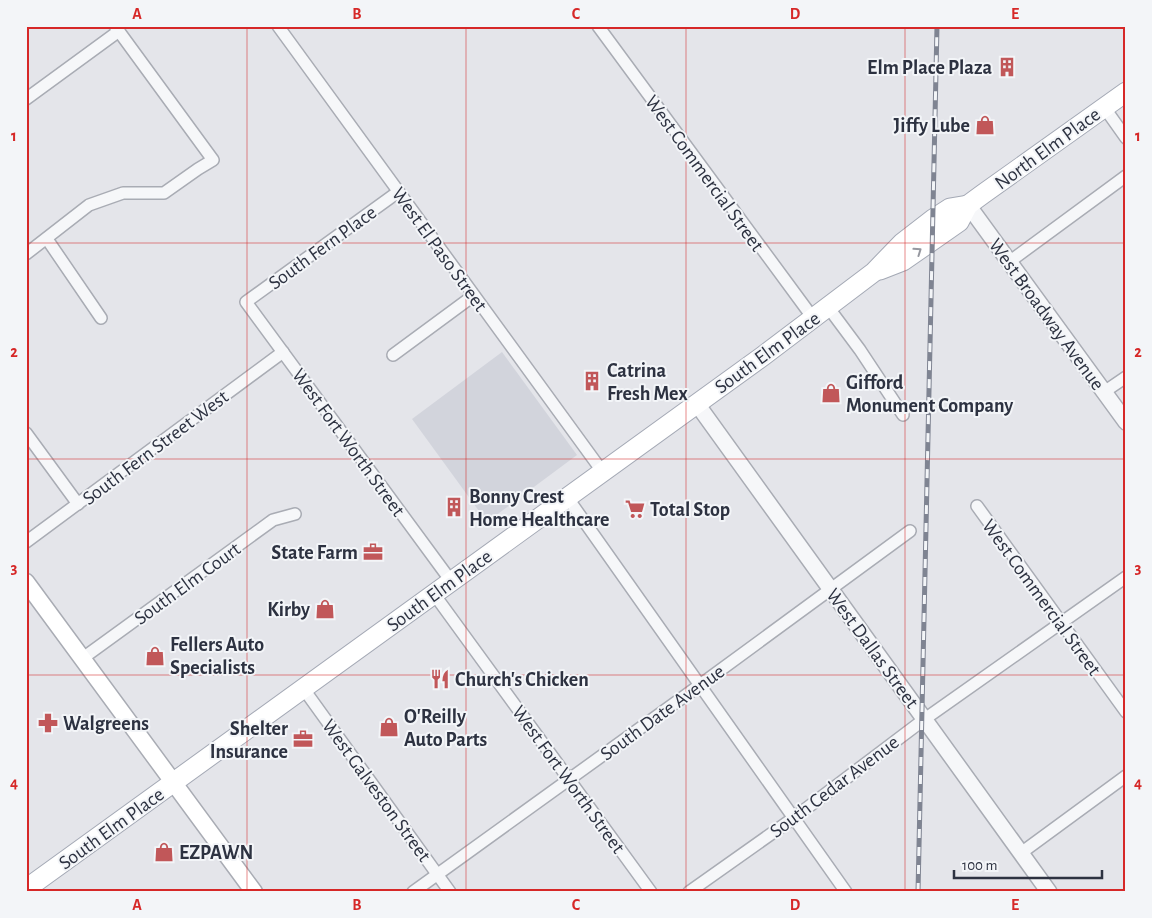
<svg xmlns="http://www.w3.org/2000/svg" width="1152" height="918" font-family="'Alegreya Sans',sans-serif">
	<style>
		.built { fill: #d2d4dc }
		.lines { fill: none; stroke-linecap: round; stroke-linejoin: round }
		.minor-casing { stroke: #a9acb4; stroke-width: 14 }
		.tertiary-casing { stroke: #a9acb4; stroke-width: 18 }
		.secondary-casing { stroke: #a9acb4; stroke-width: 19 }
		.primary-casing { stroke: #a4a9b5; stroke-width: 21 }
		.minor { stroke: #f6f7f9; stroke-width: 11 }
		.tertiary { stroke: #f6f7f9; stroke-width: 15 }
		.secondary { stroke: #fff; stroke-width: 16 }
		.primary { stroke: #fff; stroke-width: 19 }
		.rail-casing { stroke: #7f8492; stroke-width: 5 }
		.rail { stroke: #f3f5f8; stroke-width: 3; stroke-dasharray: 9; stroke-linecap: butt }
		.oneway { stroke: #9698a0 }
		.grid { fill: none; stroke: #d62828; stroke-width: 1; stroke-opacity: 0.55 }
		.labels { text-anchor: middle; stroke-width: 4; stroke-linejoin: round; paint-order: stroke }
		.poi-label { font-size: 20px; font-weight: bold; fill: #2d3241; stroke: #f3f5f8; text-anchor: start }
		.street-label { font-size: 20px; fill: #2d3241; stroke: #f3f5f8 }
		.neatline { fill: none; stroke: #d62828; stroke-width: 2 }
		.grid-label { font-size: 16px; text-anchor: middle; font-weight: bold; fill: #d62828 }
	</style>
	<rect width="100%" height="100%" fill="#e4e5ea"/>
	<!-- built -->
	<polygon class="built" points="502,352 577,455 487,522 412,419"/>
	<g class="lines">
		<defs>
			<g id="minor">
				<polyline points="278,26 602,471"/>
				<polyline points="598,26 813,318"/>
				<polyline points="26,99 119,31"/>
				<polyline points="1104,107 1126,138"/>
				<polyline points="398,192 246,302 451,581"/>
				<polyline points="47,239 101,318"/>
				<polyline points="26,254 89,205 123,193 164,193 198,169 213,160 115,26"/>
				<polyline points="1009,262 1126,176"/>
				<polyline points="828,307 860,350 903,415"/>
				<polyline points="393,355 473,296"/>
				<polyline points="1104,392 1126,377"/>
				<polyline points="26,433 78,504"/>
				<polyline points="567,497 846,892"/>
				<polyline points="977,506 1126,712"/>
				<polyline points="26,542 283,352"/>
				<polyline points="434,594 651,892"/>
				<polyline points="83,658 273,520 295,514"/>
				<polyline points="303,688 450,892"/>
				<polyline points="1021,853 1126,776"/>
				<polyline points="413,892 700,685 910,531"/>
				<polyline points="689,892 795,817 922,721 1126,577"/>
			</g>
			<g id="tertiary">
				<polyline points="968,205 1126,422"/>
				<polyline points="697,404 1049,892"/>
			</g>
			<polyline id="secondary" points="26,582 254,892"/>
			<g id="primary">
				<polyline points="880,270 903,261 959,222 968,205 983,194 1126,92"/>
				<polyline points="26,889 763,356 874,272 902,243 933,219 950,208 968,205"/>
			</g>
		</defs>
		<!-- minor casing -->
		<use href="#minor" class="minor-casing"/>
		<!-- tertiary casing -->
		<use href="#tertiary" class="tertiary-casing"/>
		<!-- secondary casing -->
		<use href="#secondary" class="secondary-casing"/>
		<!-- primary casing -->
		<use href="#primary" class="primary-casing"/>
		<!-- minor -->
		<use href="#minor" class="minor"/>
		<!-- tertiary -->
		<use href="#tertiary" class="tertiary"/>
		<!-- secondary -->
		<use href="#secondary" class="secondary"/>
		<!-- primary -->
		<use href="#primary" class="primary"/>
		<defs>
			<polyline id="rail" points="918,892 937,26"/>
		</defs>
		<!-- rail casing -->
		<use href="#rail" class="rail-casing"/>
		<!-- rail -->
		<use href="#rail" class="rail"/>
	</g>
	<!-- one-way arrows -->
	<defs><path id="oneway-chevron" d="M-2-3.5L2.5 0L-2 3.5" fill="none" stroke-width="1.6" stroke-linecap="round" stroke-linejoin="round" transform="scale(1.25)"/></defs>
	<use class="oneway" href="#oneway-chevron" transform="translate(918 251) rotate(-35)"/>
	<!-- grid -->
	<path class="grid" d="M247 26V892M466 26V892M686 26V892M905 26V892M26 243H1126M26 459H1126M26 675H1126"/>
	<!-- icons -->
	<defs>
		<symbol id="building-bare" viewBox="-9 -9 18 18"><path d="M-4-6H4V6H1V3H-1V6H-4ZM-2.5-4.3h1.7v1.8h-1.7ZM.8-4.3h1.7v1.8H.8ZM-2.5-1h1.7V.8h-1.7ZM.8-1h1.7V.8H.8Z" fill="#c15759" stroke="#f3f5f8" stroke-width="2.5" paint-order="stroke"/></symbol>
		<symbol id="shop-bare" viewBox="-9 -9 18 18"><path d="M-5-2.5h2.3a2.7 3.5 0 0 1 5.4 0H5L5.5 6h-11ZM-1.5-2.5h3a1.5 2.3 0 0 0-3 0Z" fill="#c15759" stroke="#f3f5f8" stroke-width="2.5" paint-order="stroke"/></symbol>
		<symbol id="supermarket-bare" viewBox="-9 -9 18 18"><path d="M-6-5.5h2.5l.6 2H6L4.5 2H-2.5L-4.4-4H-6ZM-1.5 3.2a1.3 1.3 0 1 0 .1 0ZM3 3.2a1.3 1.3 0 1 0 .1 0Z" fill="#c15759" stroke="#f3f5f8" stroke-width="2.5" paint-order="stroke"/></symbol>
		<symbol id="office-bare" viewBox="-9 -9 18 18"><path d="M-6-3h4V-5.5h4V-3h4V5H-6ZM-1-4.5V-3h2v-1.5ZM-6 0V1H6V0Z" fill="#c15759" stroke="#f3f5f8" stroke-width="2.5" paint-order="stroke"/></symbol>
		<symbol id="restaurant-bare" viewBox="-9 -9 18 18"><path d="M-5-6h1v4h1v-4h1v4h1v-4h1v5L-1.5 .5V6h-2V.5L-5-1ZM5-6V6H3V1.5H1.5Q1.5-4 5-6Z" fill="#c15759" stroke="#f3f5f8" stroke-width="2.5" paint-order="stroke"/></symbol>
		<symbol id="pharmacy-bare" viewBox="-9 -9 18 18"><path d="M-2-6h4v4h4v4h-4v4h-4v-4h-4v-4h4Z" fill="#c15759" stroke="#f3f5f8" stroke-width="2.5" paint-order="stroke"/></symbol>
	</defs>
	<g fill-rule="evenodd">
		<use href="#building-bare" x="993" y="53" width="28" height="28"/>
		<use href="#shop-bare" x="971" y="111" width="28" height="28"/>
		<use href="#building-bare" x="578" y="367" width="28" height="28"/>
		<use href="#shop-bare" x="817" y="379" width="28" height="28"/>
		<use href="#building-bare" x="440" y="493" width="28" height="28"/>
		<use href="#supermarket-bare" x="621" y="495" width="28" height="28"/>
		<use href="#office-bare" x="359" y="538" width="28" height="28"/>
		<use href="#shop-bare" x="311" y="595" width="28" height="28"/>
		<use href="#shop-bare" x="141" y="642" width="28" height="28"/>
		<use href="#restaurant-bare" x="426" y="665" width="28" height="28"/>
		<use href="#pharmacy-bare" x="34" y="709" width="28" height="28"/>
		<use href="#shop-bare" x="375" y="713" width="28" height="28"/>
		<use href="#office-bare" x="289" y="725" width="28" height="28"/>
		<use href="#shop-bare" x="150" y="838" width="28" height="28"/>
	</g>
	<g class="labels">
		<!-- poi labels -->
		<g class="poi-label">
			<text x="992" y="74" text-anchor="end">Elm Place Plaza</text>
			<text x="970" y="132" text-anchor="end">Jiffy Lube</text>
			<text x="607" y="377">Catrina<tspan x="607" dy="23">Fresh Mex</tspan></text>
			<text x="846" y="389">Gifford<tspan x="846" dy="23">Monument Company</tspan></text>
			<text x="469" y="503">Bonny Crest<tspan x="469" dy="23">Home Healthcare</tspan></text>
			<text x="650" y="516">Total Stop</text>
			<text x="358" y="559" text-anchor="end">State Farm</text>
			<text x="310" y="616" text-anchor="end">Kirby</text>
			<text x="170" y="651">Fellers Auto<tspan x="170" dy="23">Specialists</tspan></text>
			<text x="455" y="686">Church's Chicken</text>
			<text x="404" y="723">O'Reilly<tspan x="404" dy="23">Auto Parts</tspan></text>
			<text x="63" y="730">Walgreens</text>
			<text x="288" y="735" text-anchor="end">Shelter<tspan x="288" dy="23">Insurance</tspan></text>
			<text x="179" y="859">EZPAWN</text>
		</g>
		<!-- street labels -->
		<g class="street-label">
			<text transform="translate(1047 148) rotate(-36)" y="7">North Elm Place</text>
			<text transform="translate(705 173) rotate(54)" y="7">West Commercial Street</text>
			<text transform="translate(322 247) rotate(-36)" y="7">South Fern Place</text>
			<text transform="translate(440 249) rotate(54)" y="7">West El Paso Street</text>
			<text transform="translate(1047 314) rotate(54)" y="7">West Broadway Avenue</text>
			<text transform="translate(767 352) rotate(-36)" y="7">South Elm Place</text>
			<text transform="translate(349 442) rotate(54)" y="7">West Fort Worth Street</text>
			<text transform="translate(155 447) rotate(-37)" y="7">South Fern Street West</text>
			<text transform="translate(187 583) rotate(-36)" y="7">South Elm Court</text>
			<text transform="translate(439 590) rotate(-36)" y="7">South Elm Place</text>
			<text transform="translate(1042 597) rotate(54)" y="7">West Commercial Street</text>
			<text transform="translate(873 648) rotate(54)" y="7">West Dallas Street</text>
			<text transform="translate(662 712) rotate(-36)" y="7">South Date Avenue</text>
			<text transform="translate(569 779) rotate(54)" y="7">West Fort Worth Street</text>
			<text transform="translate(834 786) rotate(-37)" y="7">South Cedar Avenue</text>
			<text transform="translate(377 790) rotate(54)" y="7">West Galveston Street</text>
			<text transform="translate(111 828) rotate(-36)" y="7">South Elm Place</text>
		</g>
	</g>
	<!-- border -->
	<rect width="1152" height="918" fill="none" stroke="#f3f5f8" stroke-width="55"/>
	<!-- scale -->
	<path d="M954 870v8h148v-8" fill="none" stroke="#2d3241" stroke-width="2.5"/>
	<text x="962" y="870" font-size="15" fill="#2d3241" stroke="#f3f5f8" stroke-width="4" paint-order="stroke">100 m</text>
	<rect x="28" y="28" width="1096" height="862" class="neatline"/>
	<g class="grid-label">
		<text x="137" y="19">A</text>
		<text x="357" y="19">B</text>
		<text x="576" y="19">C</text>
		<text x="795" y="19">D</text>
		<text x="1015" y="19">E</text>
		<text x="14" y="141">1</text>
		<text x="1138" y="141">1</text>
		<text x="14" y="357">2</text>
		<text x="1138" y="357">2</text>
		<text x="14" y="573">3</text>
		<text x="1138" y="573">3</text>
		<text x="14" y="788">4</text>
		<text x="1138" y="788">4</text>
		<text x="137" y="910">A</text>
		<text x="357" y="910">B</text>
		<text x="576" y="910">C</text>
		<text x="795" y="910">D</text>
		<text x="1015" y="910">E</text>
	</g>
</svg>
